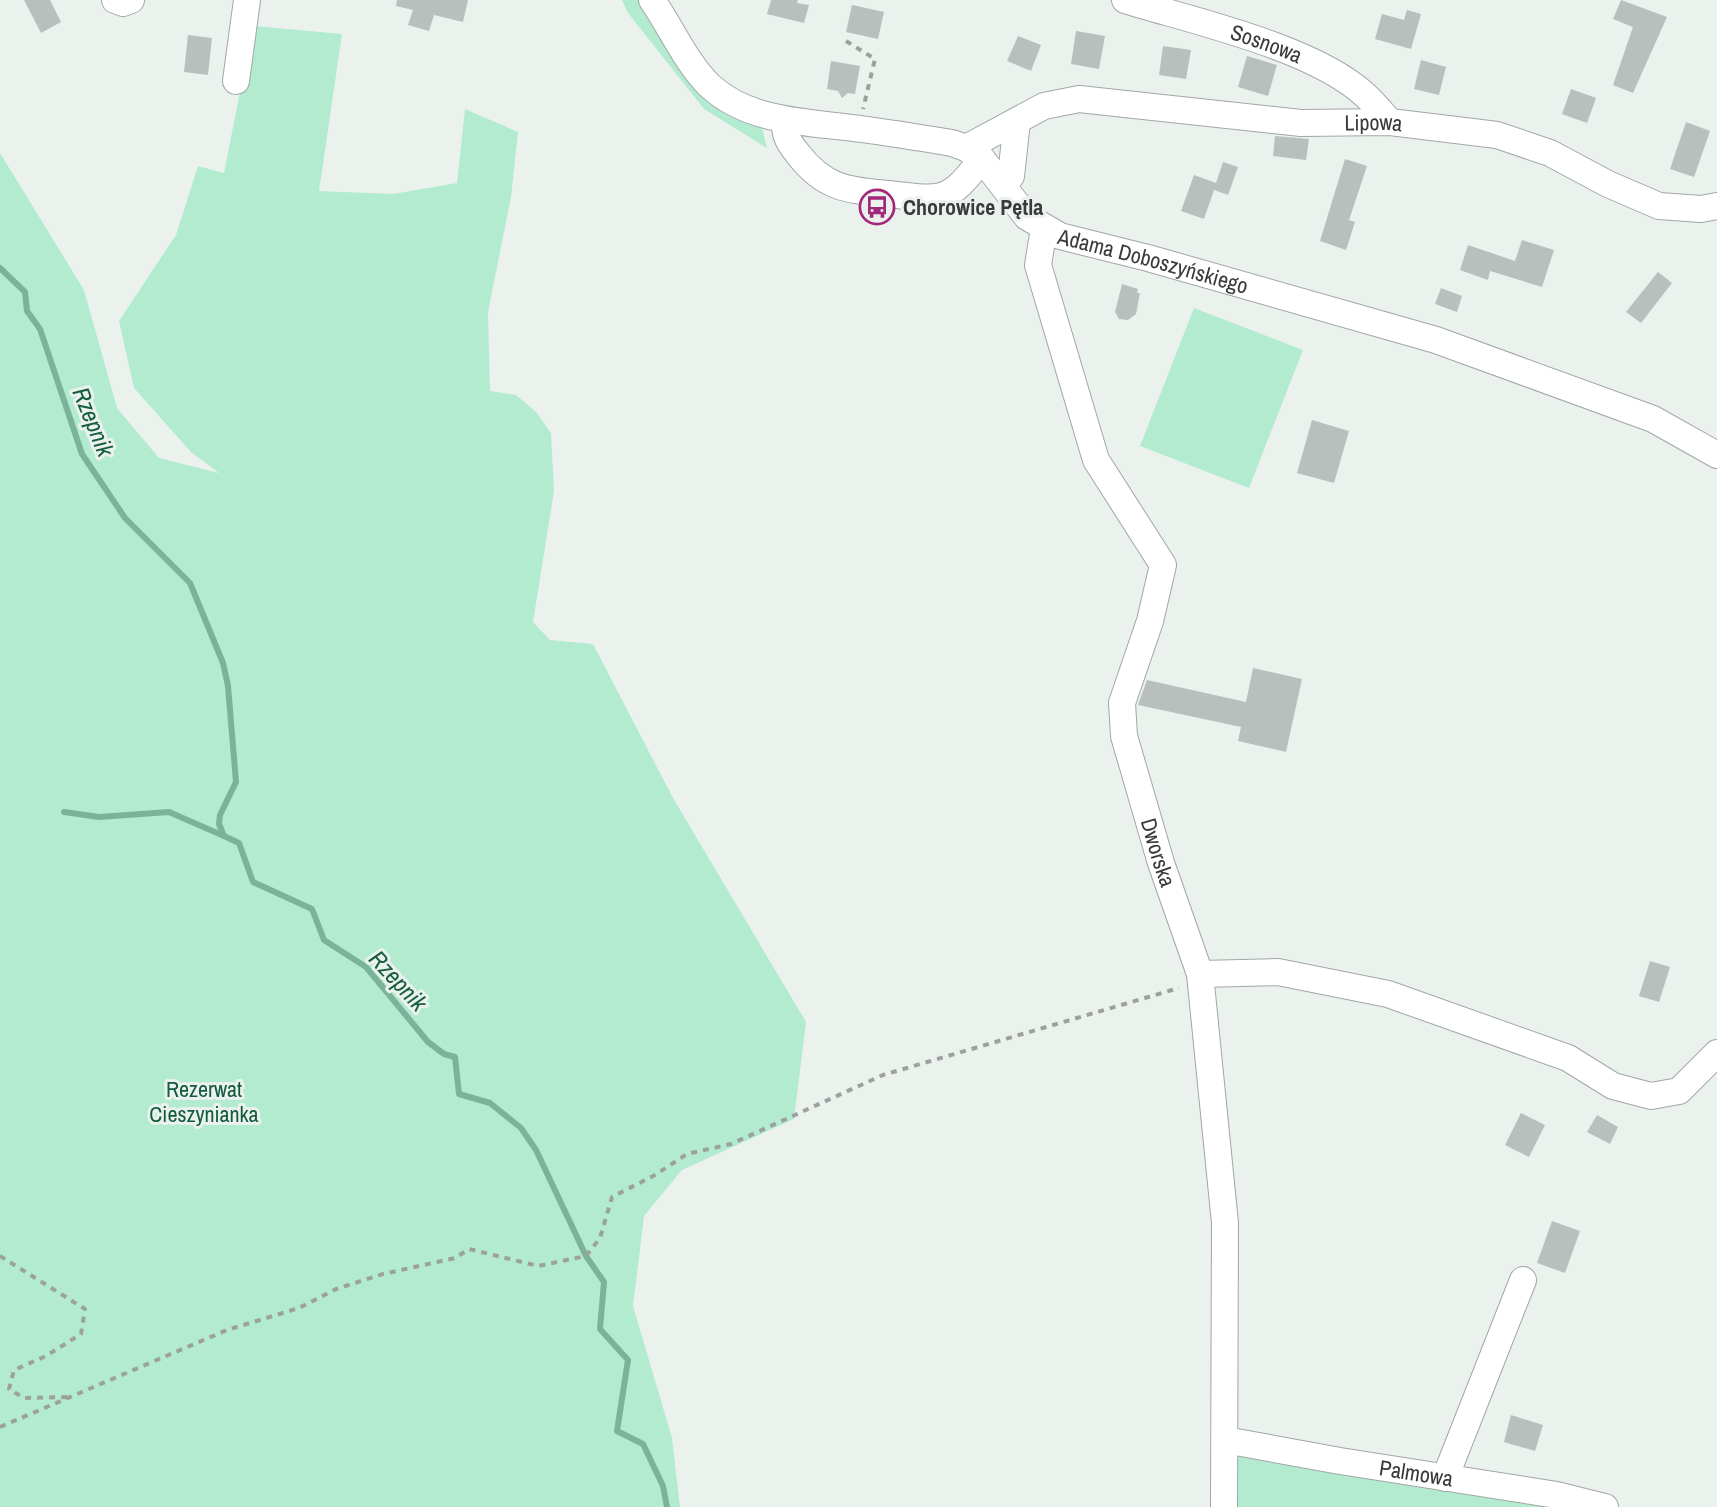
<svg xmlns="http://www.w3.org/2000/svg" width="1717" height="1507" font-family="'Archivo Narrow',sans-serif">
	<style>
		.green { fill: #b2ebd0 }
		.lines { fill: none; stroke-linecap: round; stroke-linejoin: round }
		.stream { stroke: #7ab399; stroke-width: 6 }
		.building { fill: #b9bfbc }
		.minor-casing { stroke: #a1a7a4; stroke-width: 28 }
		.path { stroke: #9ca19e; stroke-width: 4; stroke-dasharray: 6 6; stroke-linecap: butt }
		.minor { stroke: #fff; stroke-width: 26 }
		.labels { text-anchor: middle; stroke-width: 6; stroke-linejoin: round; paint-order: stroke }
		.street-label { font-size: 22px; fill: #383b3a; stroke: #ebf2ee }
		.poi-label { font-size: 22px; font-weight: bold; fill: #383b3a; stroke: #ebf2ee; text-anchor: start }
		.park-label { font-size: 22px; fill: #125a40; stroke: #ebf2ee }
		.water-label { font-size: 24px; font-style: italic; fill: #175d43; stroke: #ebf2ee }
	</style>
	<rect width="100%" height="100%" fill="#ebf2ee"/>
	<g class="green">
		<polygon points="622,0 642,0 761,124 767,148 704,109 628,13"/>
		<polygon points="253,26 342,34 319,191 393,194 457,183 465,109 518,132 511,197 488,312 490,391 516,395 536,412 551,433 554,491 533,622 550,640 593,644 673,798 806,1022 794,1119 682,1170 644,1216 633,1306 672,1438 680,1507 0,1507 0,153 84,290 117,408 159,458 219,473 191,452 134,388 119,321 176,235 198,166 224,173"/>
		<polygon points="1194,308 1303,350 1249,488 1140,446"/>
		<polygon points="1232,1454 1567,1507 1228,1507"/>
	</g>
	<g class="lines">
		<g class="stream">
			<polyline points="0,268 25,292 27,311 40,329 82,454 125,518 190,583 223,663 228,686 236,782 220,815 219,824 224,836 239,843 253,882 312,909 324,940 366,967 428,1042 444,1054 455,1057 459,1094 490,1103 521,1128 536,1150 586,1256 604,1282 600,1329 628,1360 617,1431 643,1444 663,1486 667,1507"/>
			<polyline points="64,812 99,817 169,812 224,836"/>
		</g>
	</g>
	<g class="building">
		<polygon points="24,0 50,0 61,22 41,33"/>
		<polygon points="397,0 468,0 463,22 434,15 429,31 408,25 413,10 396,6"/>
		<polygon points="771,0 798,0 797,3 809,5 804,23 767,14"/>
		<polygon points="1621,0 1667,17 1633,93 1613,85 1633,27 1613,19"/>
		<polygon points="852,5 884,12 878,39 846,32"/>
		<polygon points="1407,10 1421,14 1411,49 1375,39 1382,14 1404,20"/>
		<polygon points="1076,31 1105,36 1099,69 1071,64"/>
		<polygon points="188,35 212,38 208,75 184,72"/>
		<polygon points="1018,36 1041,45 1031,71 1007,61"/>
		<polygon points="1163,46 1191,50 1186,79 1159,75"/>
		<polygon points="1247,56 1277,65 1268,96 1238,87"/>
		<polygon points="1421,60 1446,67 1439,95 1414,89"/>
		<polygon points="831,61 860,66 855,94 848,93 842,98 838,91 827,89"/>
		<polygon points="1571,89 1596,98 1587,123 1562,114"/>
		<polygon points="1686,122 1710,131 1694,177 1670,169"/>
		<polygon points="1275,136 1309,139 1306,160 1273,156"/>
		<polygon points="1345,159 1367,166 1349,220 1355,222 1346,250 1320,241"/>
		<polygon points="1223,162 1238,167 1228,195 1214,190 1204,219 1181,211 1194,175 1216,183"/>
		<polygon points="1522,240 1554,250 1542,287 1490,271 1488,280 1460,270 1468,245 1515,261"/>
		<polygon points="1658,272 1672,283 1641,323 1626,312"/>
		<polygon points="1122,284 1138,289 1137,293 1140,293 1136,314 1128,320 1119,319 1115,312"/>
		<polygon points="1441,288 1462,296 1457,312 1435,304"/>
		<polygon points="1312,420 1349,431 1334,483 1297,473"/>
		<polygon points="1253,668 1302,679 1286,752 1238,741 1241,727 1138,705 1147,680 1246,702"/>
		<polygon points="1650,961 1670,967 1659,1002 1639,996"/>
		<polygon points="1521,1113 1545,1125 1529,1157 1505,1145"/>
		<polygon points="1597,1115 1618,1127 1610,1144 1587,1132"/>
		<polygon points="1552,1221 1580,1231 1565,1273 1537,1263"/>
		<polygon points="1511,1415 1543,1425 1535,1451 1504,1442"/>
	</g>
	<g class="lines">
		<g class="minor-casing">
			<g id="minor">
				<polyline points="115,0 123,3 131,0"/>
				<path id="s1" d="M652 0C671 27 686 63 710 86 750 123 811 122 861 129 891 133 922 138 952 143L966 148 982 159 1027 217 1060 236 1148 258 1436 340 1653 419 1717 455"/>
				<path id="s2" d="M1125 0C1193 21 1313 47 1365 95 1374 103 1382 113 1390 122"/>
				<polyline points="236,81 247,0"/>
				<path d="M785 121C784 135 789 143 798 154 827 192 853 190 897 195 911 196 927 200 941 196 958 192 971 172 982 159"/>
				<path id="s3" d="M966 148 1044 106 1079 99 1301 123 1390 122 1497 135 1550 153 1608 184 1659 206 1701 209 1717 206"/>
				<polyline points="1002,183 1011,176 1017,121"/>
				<path id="s4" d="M1044 228 1038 265 1096 460 1163 565 1150 621 1122 703 1124 736 1161 863 1200 974 1225 1223 1224 1507"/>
				<polyline points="1200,974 1278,972 1388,994 1568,1058 1613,1086 1651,1096 1679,1091 1717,1053"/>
				<path id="s5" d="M1225 1440 1340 1461 1557 1495 1605 1507"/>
				<polyline points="1445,1478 1523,1280"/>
			</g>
		</g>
		<g class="path">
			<polyline points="846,41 875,59 863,109"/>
			<polyline points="0,1256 85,1309 81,1334 46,1356 14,1370 9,1389 24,1398 69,1397"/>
			<polyline points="0,1427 227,1330 299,1308 336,1289 383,1274 455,1258 469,1249 538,1266 586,1256 600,1238 612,1197 655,1175 687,1154 731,1144 883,1075 1179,988"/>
		</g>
		<use href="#minor" class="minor"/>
	</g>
	<defs>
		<g id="bus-ring" transform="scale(1.8)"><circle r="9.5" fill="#ebf2ee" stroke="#a3277b" stroke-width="1.5"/><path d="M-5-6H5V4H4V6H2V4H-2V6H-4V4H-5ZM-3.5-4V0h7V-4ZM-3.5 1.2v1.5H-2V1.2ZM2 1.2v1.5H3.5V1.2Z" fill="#a3277b"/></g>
	</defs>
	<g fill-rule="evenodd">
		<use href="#bus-ring" x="877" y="207"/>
	</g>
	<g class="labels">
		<g class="street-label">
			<text dy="8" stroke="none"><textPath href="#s2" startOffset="148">Sosnowa</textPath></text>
			<text dy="8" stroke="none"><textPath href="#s3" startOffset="420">Lipowa</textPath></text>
			<text dy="8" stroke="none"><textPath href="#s1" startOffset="598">Adama Doboszyńskiego</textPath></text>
			<text dy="8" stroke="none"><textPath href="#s4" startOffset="664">Dworska</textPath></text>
			<text dy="8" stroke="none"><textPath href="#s5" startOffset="194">Palmowa</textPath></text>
		</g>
		<g class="poi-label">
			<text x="903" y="215">Chorowice Pętla</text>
		</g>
		<g class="park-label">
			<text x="204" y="1097">Rezerwat<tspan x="204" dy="25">Cieszynianka</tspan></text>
		</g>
		<g class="water-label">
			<text transform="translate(93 422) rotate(68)" y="8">Rzepnik</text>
			<text transform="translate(398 981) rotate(47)" y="8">Rzepnik</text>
		</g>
	</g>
</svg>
